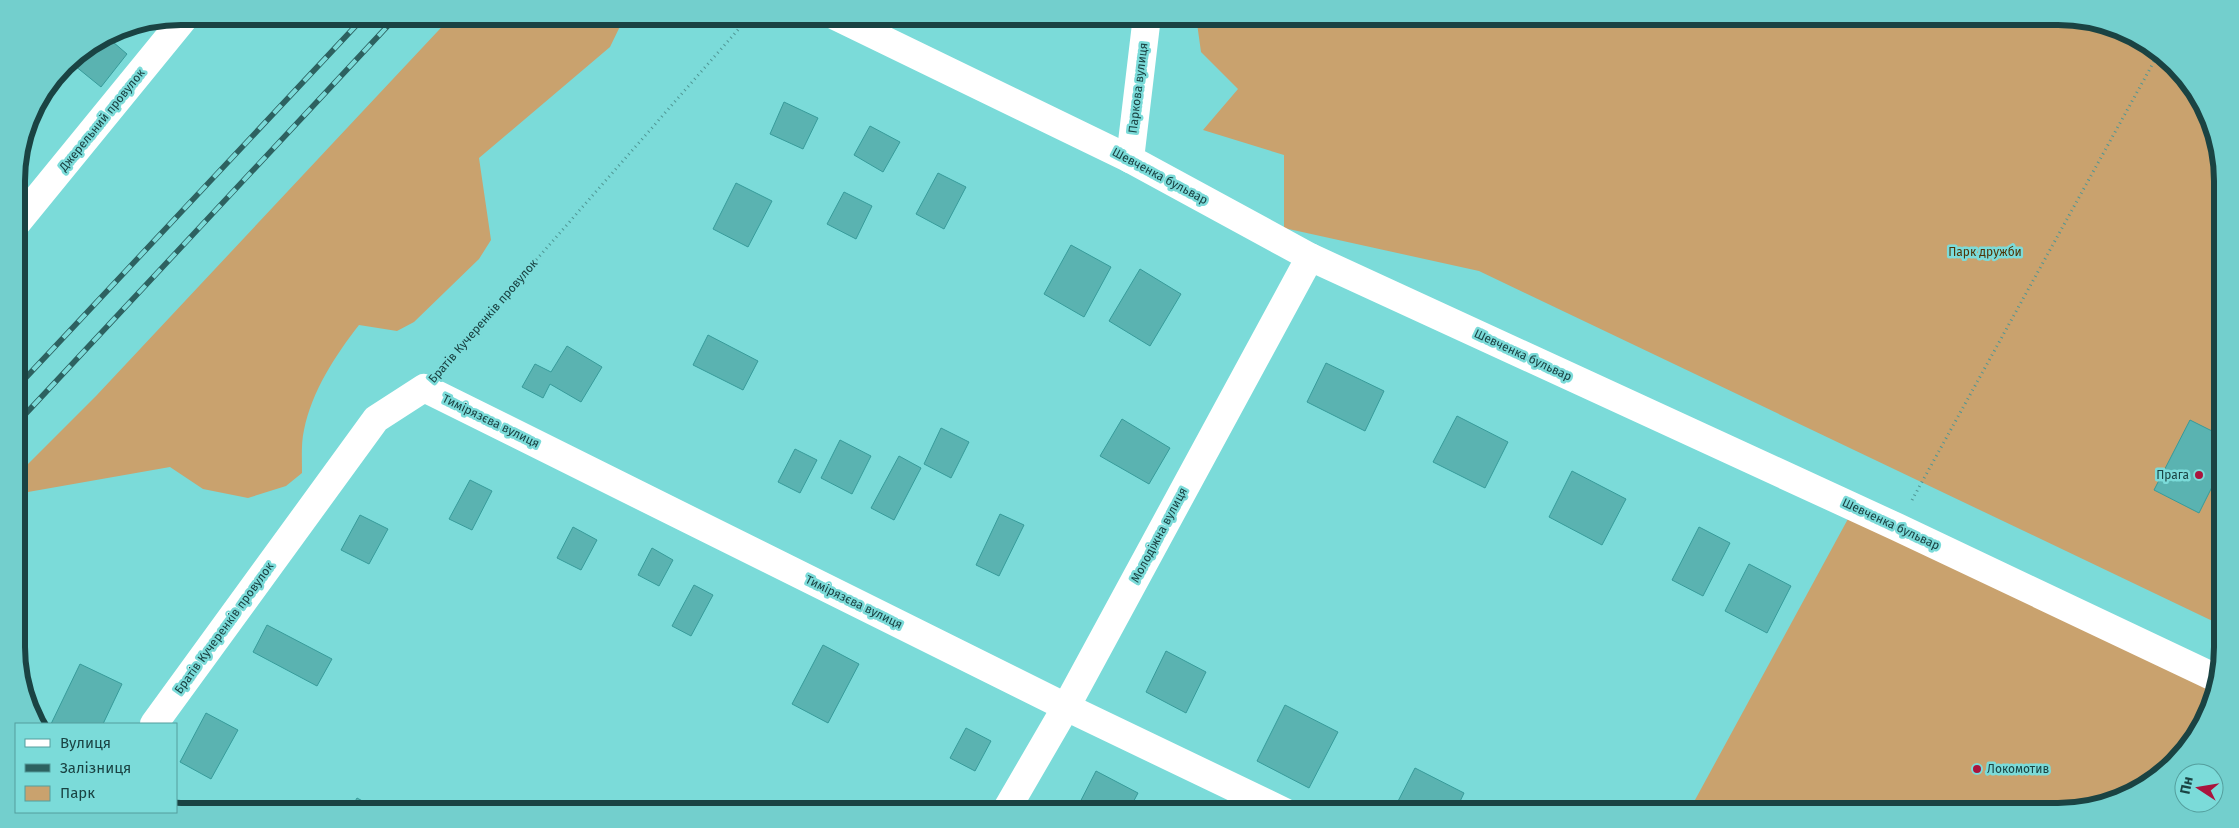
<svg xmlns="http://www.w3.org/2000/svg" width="2239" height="828" font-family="'Fira Sans',sans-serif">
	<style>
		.green { fill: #c9a26e }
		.building { fill: #5ab3b1; stroke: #379b9a }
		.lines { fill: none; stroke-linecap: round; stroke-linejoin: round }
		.path { stroke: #4f9694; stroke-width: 3; stroke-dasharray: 1 4; stroke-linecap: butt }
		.street { stroke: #fff; stroke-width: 28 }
		.rail-casing { stroke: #2d6160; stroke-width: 5.5 }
		.rail { stroke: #7bdbd9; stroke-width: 4; stroke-dasharray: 11; stroke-linecap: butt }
		.poi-dot { fill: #aa143d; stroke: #7bdbd9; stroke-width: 2 }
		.labels { text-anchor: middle; stroke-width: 5; stroke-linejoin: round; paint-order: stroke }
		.street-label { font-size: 12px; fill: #1a4343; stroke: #7bdbd9 }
		.park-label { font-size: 12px; fill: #503407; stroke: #7bdbd9 }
		.poi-label { font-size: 12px; fill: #1a4343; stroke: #7bdbd9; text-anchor: end }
		.rim { fill: none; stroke: #1a4343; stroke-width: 6 }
	</style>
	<rect width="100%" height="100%" fill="#7bdbd9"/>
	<g class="green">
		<path d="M452 16H625L610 47 479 158 491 240 479 259 414 322 397 331 359 325C335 356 312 391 304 430 301 443 302 459 302 473L286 486 248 498 203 489 170 467 28 492 18 482V474L96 396Z"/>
		<polygon points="1196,16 2058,16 2111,25 2182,72 2210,117 2221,159 2223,626 1479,271 1284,228 1284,155 1203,130 1238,89 1201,52"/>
		<path d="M1855 506 2218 679C2209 730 2170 780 2121 799 2105 806 2086 808 2069 811H1689Z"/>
	</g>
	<g class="building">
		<polygon points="106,36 127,54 101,87 69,61"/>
		<polygon points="784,102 818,118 803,149 770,134"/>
		<polygon points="870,126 900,142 883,172 854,155"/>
		<polygon points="938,173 966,187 944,229 916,214"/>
		<polygon points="736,183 772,201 748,247 713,229"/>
		<polygon points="844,192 872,206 856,239 827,224"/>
		<polygon points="1071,245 1111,267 1084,317 1044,294"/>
		<polygon points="1140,269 1181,294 1150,346 1109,321"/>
		<polygon points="708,335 758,361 743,390 693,365"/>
		<polygon points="567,346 602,367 581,402 550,384 543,398 522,387 535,364 551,372"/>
		<polygon points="1326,363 1384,391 1365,431 1307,402"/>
		<polygon points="1457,416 1508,442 1485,488 1433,462"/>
		<polygon points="1122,419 1170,448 1149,484 1100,456"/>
		<polygon points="2190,420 2222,436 2222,467 2199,513 2154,490"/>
		<polygon points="941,428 969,442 951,478 924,464"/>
		<polygon points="840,440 871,456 852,494 821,478"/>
		<polygon points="795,449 817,460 800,493 778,482"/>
		<polygon points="899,456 921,468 894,520 871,508"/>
		<polygon points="1572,471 1626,499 1602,545 1549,517"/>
		<polygon points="470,480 492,491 472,530 449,519"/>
		<polygon points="1000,514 1024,525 999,576 976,565"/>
		<polygon points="360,515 388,529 369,564 341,550"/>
		<polygon points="573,527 597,540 581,570 557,558"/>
		<polygon points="1699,527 1730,543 1703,596 1672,580"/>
		<polygon points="652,548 673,560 659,586 638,575"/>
		<polygon points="1749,564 1791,586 1767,633 1725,611"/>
		<polygon points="694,585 713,595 691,636 672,626"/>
		<polygon points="267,625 332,659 317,686 253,652"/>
		<polygon points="823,645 859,664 828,723 792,704"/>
		<polygon points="1166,651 1206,672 1186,713 1146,692"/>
		<polygon points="80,664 122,684 103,724 51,724"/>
		<polygon points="1285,705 1338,732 1309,788 1257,761"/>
		<polygon points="206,713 238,730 211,779 180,762"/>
		<polygon points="966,728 991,741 975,771 950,758"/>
		<polygon points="1415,768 1464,793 1455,812 1399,812 1394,809"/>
		<polygon points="1096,771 1138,793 1128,812 1075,812"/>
		<polygon points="357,798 381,811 380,812 349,812"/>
	</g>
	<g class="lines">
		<g class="path">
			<polyline points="444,365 750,16"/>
			<polyline points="1912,500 2157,56"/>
		</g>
		<g class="street">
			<polyline points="835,16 1130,159 1310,257 1897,527 2218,679"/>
			<polyline points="1130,159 1147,16"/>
			<polyline points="17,223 186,16"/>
			<polyline points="154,724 376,419 424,388 1066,707 1285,812"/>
			<polyline points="1005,812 1066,707 1310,257"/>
		</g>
		<g class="rail-casing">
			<g id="rail">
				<polyline points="18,386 365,16"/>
				<polyline points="18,422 397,16"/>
			</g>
		</g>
		<use href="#rail" class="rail"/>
	</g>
	<g class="poi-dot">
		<circle cx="2199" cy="475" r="5"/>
		<circle cx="1977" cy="769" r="5"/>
	</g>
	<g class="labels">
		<g class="street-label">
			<text transform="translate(1138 88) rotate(-83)" y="4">Паркова вулиця</text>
			<text transform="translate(102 120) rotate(-51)" y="4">Джерельний провулок</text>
			<text transform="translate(1160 176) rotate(28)" y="4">Шевченка бульвар</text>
			<text transform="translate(483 321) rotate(-49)" y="4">Братів Кучеренків провулок</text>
			<text transform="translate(1523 355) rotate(25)" y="4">Шевченка бульвар</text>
			<text transform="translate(491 421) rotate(26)" y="4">Тимірязєва вулиця</text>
			<text transform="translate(1891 524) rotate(25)" y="4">Шевченка бульвар</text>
			<text transform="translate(1159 535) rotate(-62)" y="4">Молодіжна вулиця</text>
			<text transform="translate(854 602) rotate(26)" y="4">Тимірязєва вулиця</text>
			<text transform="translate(224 628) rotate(-54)" y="4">Братів Кучеренків провулок</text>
		</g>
		<g class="park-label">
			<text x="1985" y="256">Парк дружби</text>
		</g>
		<g class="poi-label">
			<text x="2189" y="479">Прага</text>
			<text x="1987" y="773" text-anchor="start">Локомотив</text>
		</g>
	</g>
	<path d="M0 0H2239V828H0ZM181 25H2058A156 156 0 0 1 2214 181V647A156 156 0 0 1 2058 803H181A156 156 0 0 1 25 647V181A156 156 0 0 1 181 25Z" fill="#73cfcd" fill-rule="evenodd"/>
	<path class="rim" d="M181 25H2058A156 156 0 0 1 2214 181V647A156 156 0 0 1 2058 803H181A156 156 0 0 1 25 647V181A156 156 0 0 1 181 25Z"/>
	<rect x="15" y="723" width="162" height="90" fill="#7bdbd9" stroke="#549e9d"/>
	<rect x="25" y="739" width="25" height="8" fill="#ffffff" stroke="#549e9d"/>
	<text x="60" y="748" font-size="15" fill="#1a4343">Вулиця</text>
	<rect x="25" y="764" width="25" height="8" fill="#2d6160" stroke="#549e9d"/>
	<text x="60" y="773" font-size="15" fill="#1a4343">Залізниця</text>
	<rect x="25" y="786" width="25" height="15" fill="#c9a26e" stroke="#549e9d"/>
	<text x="60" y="798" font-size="15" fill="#1a4343">Парк</text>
	<g transform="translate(2199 788) rotate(282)"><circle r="24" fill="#7bdbd9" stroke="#549e9d"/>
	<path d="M0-4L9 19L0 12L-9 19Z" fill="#aa143d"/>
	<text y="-8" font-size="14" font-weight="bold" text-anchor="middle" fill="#1a4343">Пн</text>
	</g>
</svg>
